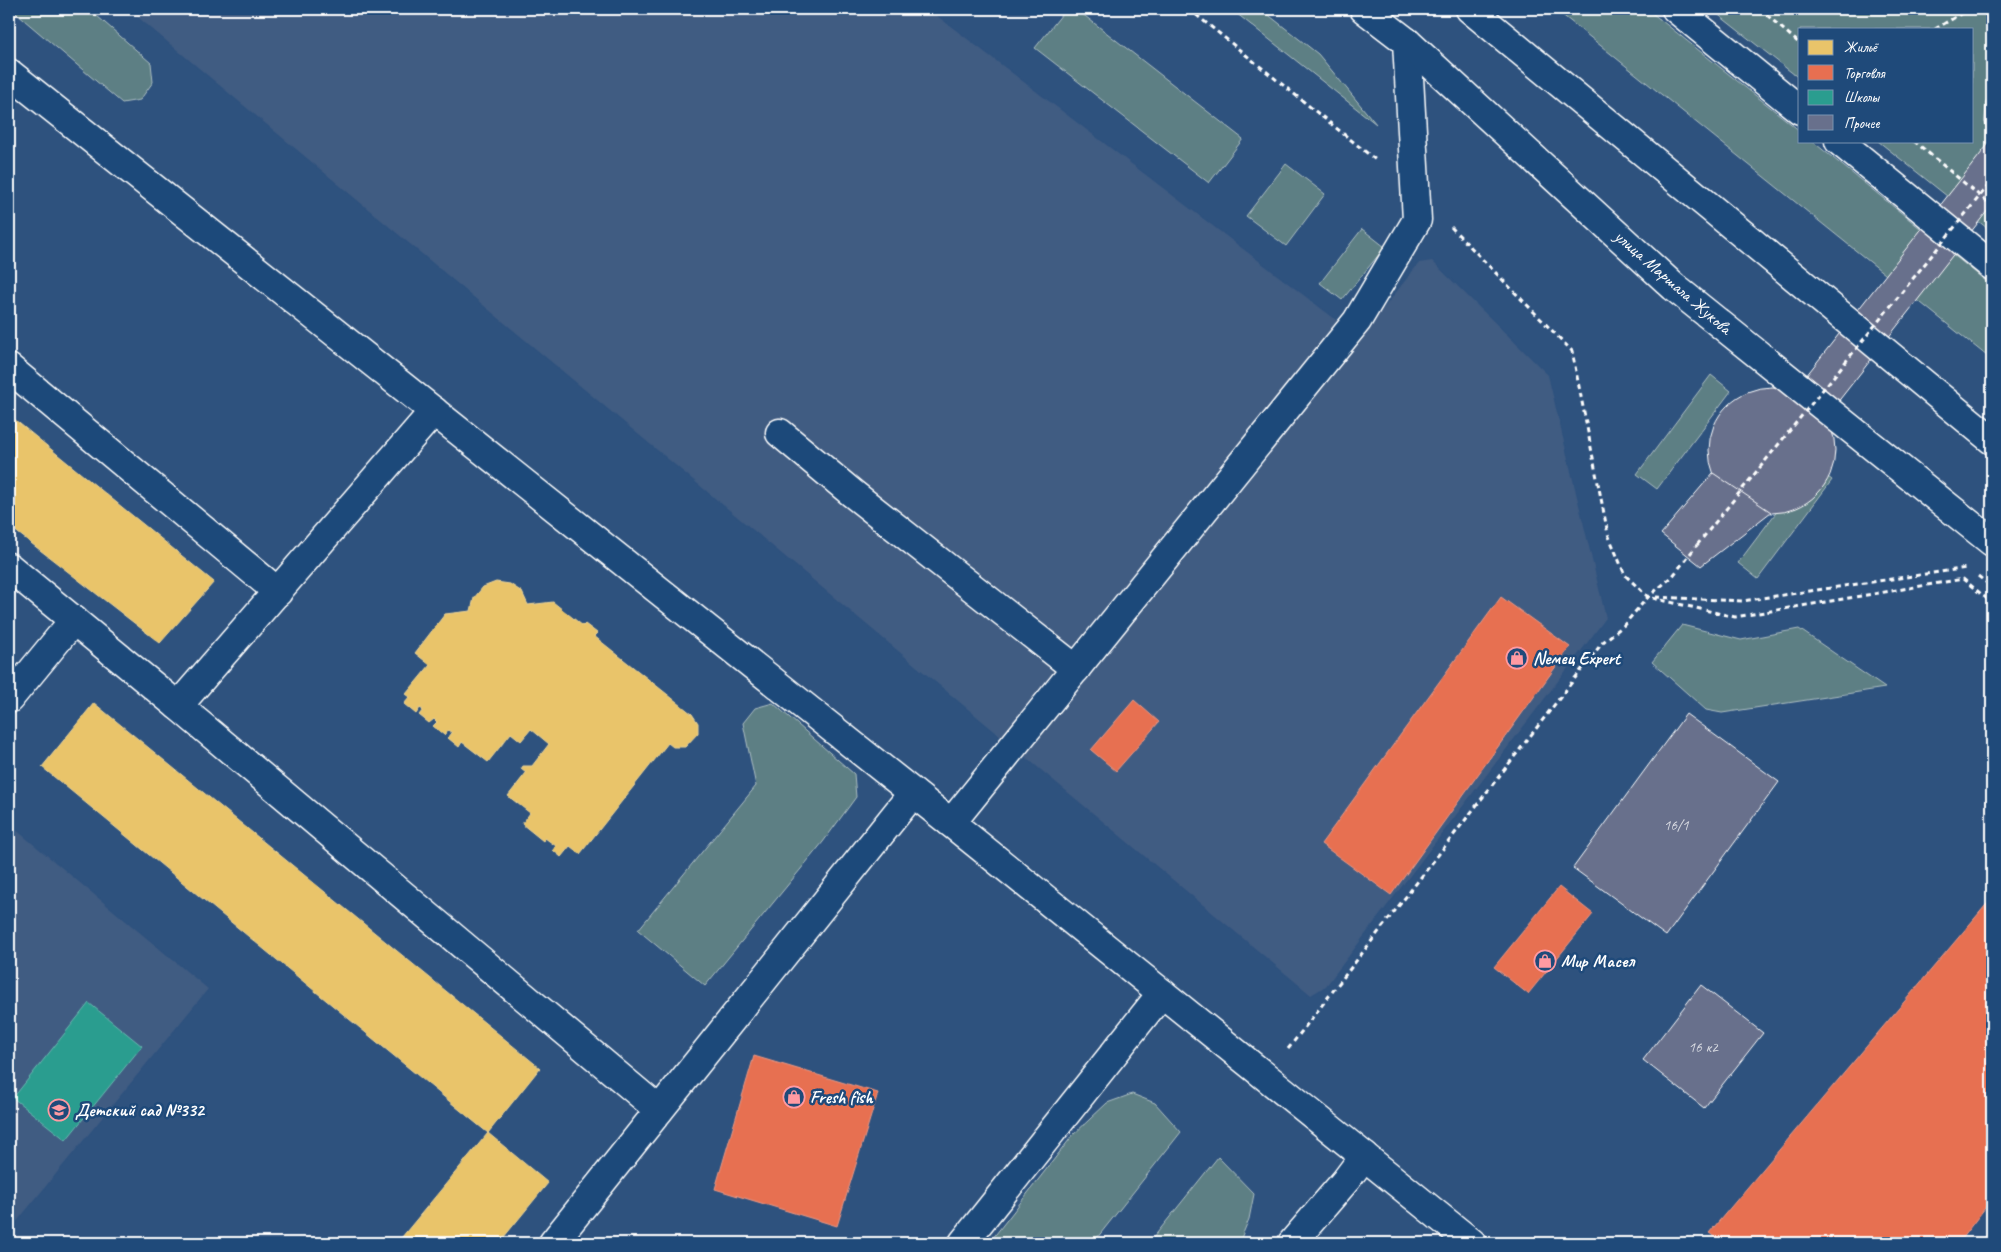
<svg xmlns="http://www.w3.org/2000/svg" width="2001" height="1252" font-family="Caveat,sans-serif">
	<style>
		.built { fill: #3f5b82 }
		.green { fill: #5d7f84; stroke: #aebfc2 }
		.homes { fill: #e9c46a; stroke: #f0d697 }
		.shops { fill: #e76f51; stroke: #ee9a85 }
		.schools { fill: #2a9d8f; stroke: #6abab1 }
		.building { fill: #68708c; stroke: #fff }
		.lines { fill: none; stroke-linecap: round; stroke-linejoin: round }
		.minor-casing { stroke: #fff; stroke-width: 31 }
		.major-casing { stroke: #fff; stroke-width: 31 }
		.path { stroke: #fff; stroke-width: 3; stroke-dasharray: 5 4; stroke-linecap: butt }
		.minor { stroke: #1f4a7a; stroke-width: 28 }
		.major { stroke: #1f4a7a; stroke-width: 28 }
		.path-bridge { stroke: #fff; stroke-width: 3; stroke-dasharray: 5 4; stroke-linecap: butt }
		.labels { text-anchor: middle; stroke-width: 5; stroke-linejoin: round; paint-order: stroke }
		.number-label { font-size: 15px; fill: #d9dbe2 }
		.street-label { font-size: 18px; fill: #fff; stroke: #1f4a7a }
		.poi-label { font-size: 18px; font-weight: bold; fill: #fff; stroke: #1f4a7a; text-anchor: start }
	</style>
	<rect width="100%" height="100%" fill="#2e527e"/>
	<filter id="ink" filterUnits="userSpaceOnUse"><feTurbulence type="fractalNoise" baseFrequency=".02" numOctaves="2"/><feDisplacementMap in="SourceGraphic" scale="10" xChannelSelector="R" yChannelSelector="G"/><feConvolveMatrix kernelMatrix="1 2 1 2 8 2 1 2 1" color-interpolation-filters="sRGB"/></filter>
	<g filter="url(#ink)">
		<g class="built">
			<polygon points="128,9 928,9 1360,338 1419,263 1432,261 1548,375 1606,618 1326,986 1311,995"/>
			<polygon points="9,824 208,989 9,1231"/>
		</g>
		<g class="green">
			<polygon points="11,9 89,9 151,63 153,82 140,100 122,103"/>
			<polygon points="1066,9 1076,9 1243,139 1209,183 1035,48"/>
			<polygon points="1231,9 1261,9 1318,54 1376,124"/>
			<polygon points="1555,9 1647,9 1800,131 1800,141 1812,141 1992,286 1992,360"/>
			<polygon points="1711,9 1992,9 1992,232 1878,141 1972,141 1972,29 1800,29 1800,79"/>
			<polygon points="1286,164 1325,194 1286,246 1246,216"/>
			<polygon points="1362,229 1385,247 1342,300 1320,283"/>
			<polygon points="1711,375 1731,391 1657,489 1637,474"/>
			<polygon points="1812,465 1832,480 1758,579 1738,563"/>
			<polygon points="1682,625 1741,640 1799,629 1885,688 1722,713 1706,710 1652,662"/>
			<polygon points="773,703 854,774 856,797 823,842 705,986 638,930 756,786 743,723 755,708"/>
			<polygon points="1132,1094 1155,1103 1181,1132 1093,1243 989,1243 1073,1135 1107,1103"/>
			<polygon points="1218,1157 1254,1194 1249,1219 1239,1243 1149,1243"/>
		</g>
		<g class="homes">
			<polygon points="9,415 214,582 160,643 9,526"/>
			<polygon points="496,582 510,584 522,592 528,605 553,602 583,626 585,624 597,633 594,636 692,714 698,723 698,733 685,747 673,747 668,743 580,854 570,846 561,857 553,850 556,846 545,838 543,841 522,824 530,813 508,796 526,773 521,769 523,766 532,766 549,744 531,729 521,741 511,733 488,762 462,742 459,747 448,738 452,733 448,730 444,735 433,726 437,722 434,719 429,723 419,715 423,710 420,708 416,714 404,704 410,697 406,694 430,665 415,653 445,614 471,611 474,598 483,587"/>
			<polygon points="94,703 540,1068 488,1133 42,767"/>
			<polygon points="488,1133 548,1183 499,1243 397,1243"/>
		</g>
		<g class="shops">
			<polygon points="1501,597 1570,647 1391,895 1321,844"/>
			<polygon points="1134,700 1159,722 1116,771 1091,750"/>
			<polygon points="1559,887 1593,914 1528,994 1494,967"/>
			<polygon points="1991,899 1992,1199 1958,1243 1724,1243 1709,1233"/>
			<polygon points="754,1056 878,1093 837,1226 715,1189"/>
		</g>
		<polygon class="schools" points="89,1003 142,1046 66,1140 13,1098"/>
		<g class="building">
			<polygon points="1992,88 1992,145 1985,122 1986,102"/>
			<polygon points="1990,142 1992,144 1992,205 1826,417 1795,390"/>
			<circle cx="1772" cy="450" r="63"/>
			<polygon points="1713,473 1771,512 1701,566 1661,534"/>
			<polygon points="1686,714 1779,782 1666,936 1573,868"/>
			<polygon points="1701,985 1763,1033 1704,1108 1643,1060"/>
		</g>
		<g class="lines">
			<g class="minor-casing">
				<g id="minor">
					<polyline points="1676,9 1800,110"/>
					<polyline points="9,73 951,823 1472,1243"/>
					<polyline points="1839,141 1992,266"/>
					<polyline points="9,368 278,592"/>
					<polyline points="434,411 178,706 659,1110"/>
					<polyline points="780,433 852,493 1076,669"/>
					<polyline points="9,567 178,706"/>
					<polyline points="9,699 74,620"/>
					<polyline points="951,823 1357,321 1417,220 1407,42"/>
					<polyline points="553,1243 913,793"/>
					<polyline points="963,1243 1162,993"/>
					<polyline points="1292,1243 1346,1180 1364,1156"/>
				</g>
			</g>
			<g class="major-casing">
				<g id="major">
					<polyline points="1364,9 1407,42 1674,287 1992,542"/>
					<polyline points="1470,9 1992,440"/>
				</g>
			</g>
			<g class="path">
				<polyline points="1189,9 1377,161"/>
				<polyline points="1760,9 1800,44"/>
				<polyline points="1935,29 1969,9"/>
				<polyline points="1914,141 1992,206"/>
				<polyline points="1451,227 1572,351 1608,534 1625,575 1648,597 1735,617 1963,579 1992,603"/>
				<polyline points="1978,576 1992,587"/>
				<polyline points="1656,597 1742,601 1967,568"/>
				<polyline points="1288,1049 1603,642 1623,626 1648,597 1672,577 1697,545"/>
			</g>
			<use href="#minor" class="minor"/>
			<use href="#major" class="major"/>
			<polyline class="path-bridge" points="1697,545 1992,181"/>
		</g>
	</g>
	<defs>
		<g id="shop-ring" transform="scale(1.125)"><circle r="9.5" fill="#1f4a7a" stroke="#ff9aa2" stroke-width="1.5"/><path d="M-5-2.5h2.3a2.7 3.5 0 0 1 5.4 0H5L5.5 6h-11ZM-1.5-2.5h3a1.5 2.3 0 0 0-3 0Z" fill="#ff9aa2"/></g>
		<g id="school-ring" transform="scale(1.125)"><circle r="9.5" fill="#1f4a7a" stroke="#ff9aa2" stroke-width="1.5"/><path d="M0-5L7-2L0 1L-7-2ZM-4 1L0 2.5L4 1V4Q0 6-4 4Z" fill="#ff9aa2"/></g>
	</defs>
	<g fill-rule="evenodd">
		<use href="#shop-ring" x="1517" y="658"/>
		<use href="#shop-ring" x="1545" y="961"/>
		<use href="#shop-ring" x="794" y="1097"/>
		<use href="#school-ring" x="59" y="1110"/>
	</g>
	<g class="labels">
		<g class="number-label">
			<text x="1676" y="830">16/1</text>
			<text x="1703" y="1052">16 к2</text>
		</g>
		<g class="street-label">
			<text transform="translate(1673 282) rotate(41)" y="6">улица Маршала Жукова</text>
		</g>
		<g class="poi-label">
			<text x="1533" y="664">Nемец Expert</text>
			<text x="1561" y="967">Мир Масел</text>
			<text x="810" y="1103">Fresh fish</text>
			<text x="75" y="1116">Детский сад №332</text>
		</g>
	</g>
	<rect width="2001" height="1252" fill="none" stroke="#1f4a7a" stroke-width="30"/>
	<rect x="15" y="15" width="1971" height="1222" fill="none" stroke="#fff" stroke-width="2" filter="url(#ink)"/>
	<rect x="1798" y="28" width="175" height="115" fill="#1f4a7a" stroke="#7992af"/>
	<rect x="1808" y="40" width="25" height="15" fill="#e9c46a" stroke="#7992af"/>
	<text x="1844" y="52" font-size="15" fill="#ffffff">Жильё</text>
	<rect x="1808" y="65" width="25" height="15" fill="#e76f51" stroke="#7992af"/>
	<text x="1844" y="78" font-size="15" fill="#ffffff">Торговля</text>
	<rect x="1808" y="90" width="25" height="15" fill="#2a9d8f" stroke="#7992af"/>
	<text x="1844" y="102" font-size="15" fill="#ffffff">Школы</text>
	<rect x="1808" y="115" width="25" height="15" fill="#68708c" stroke="#7992af"/>
	<text x="1844" y="128" font-size="15" fill="#ffffff">Прочее</text>
</svg>
